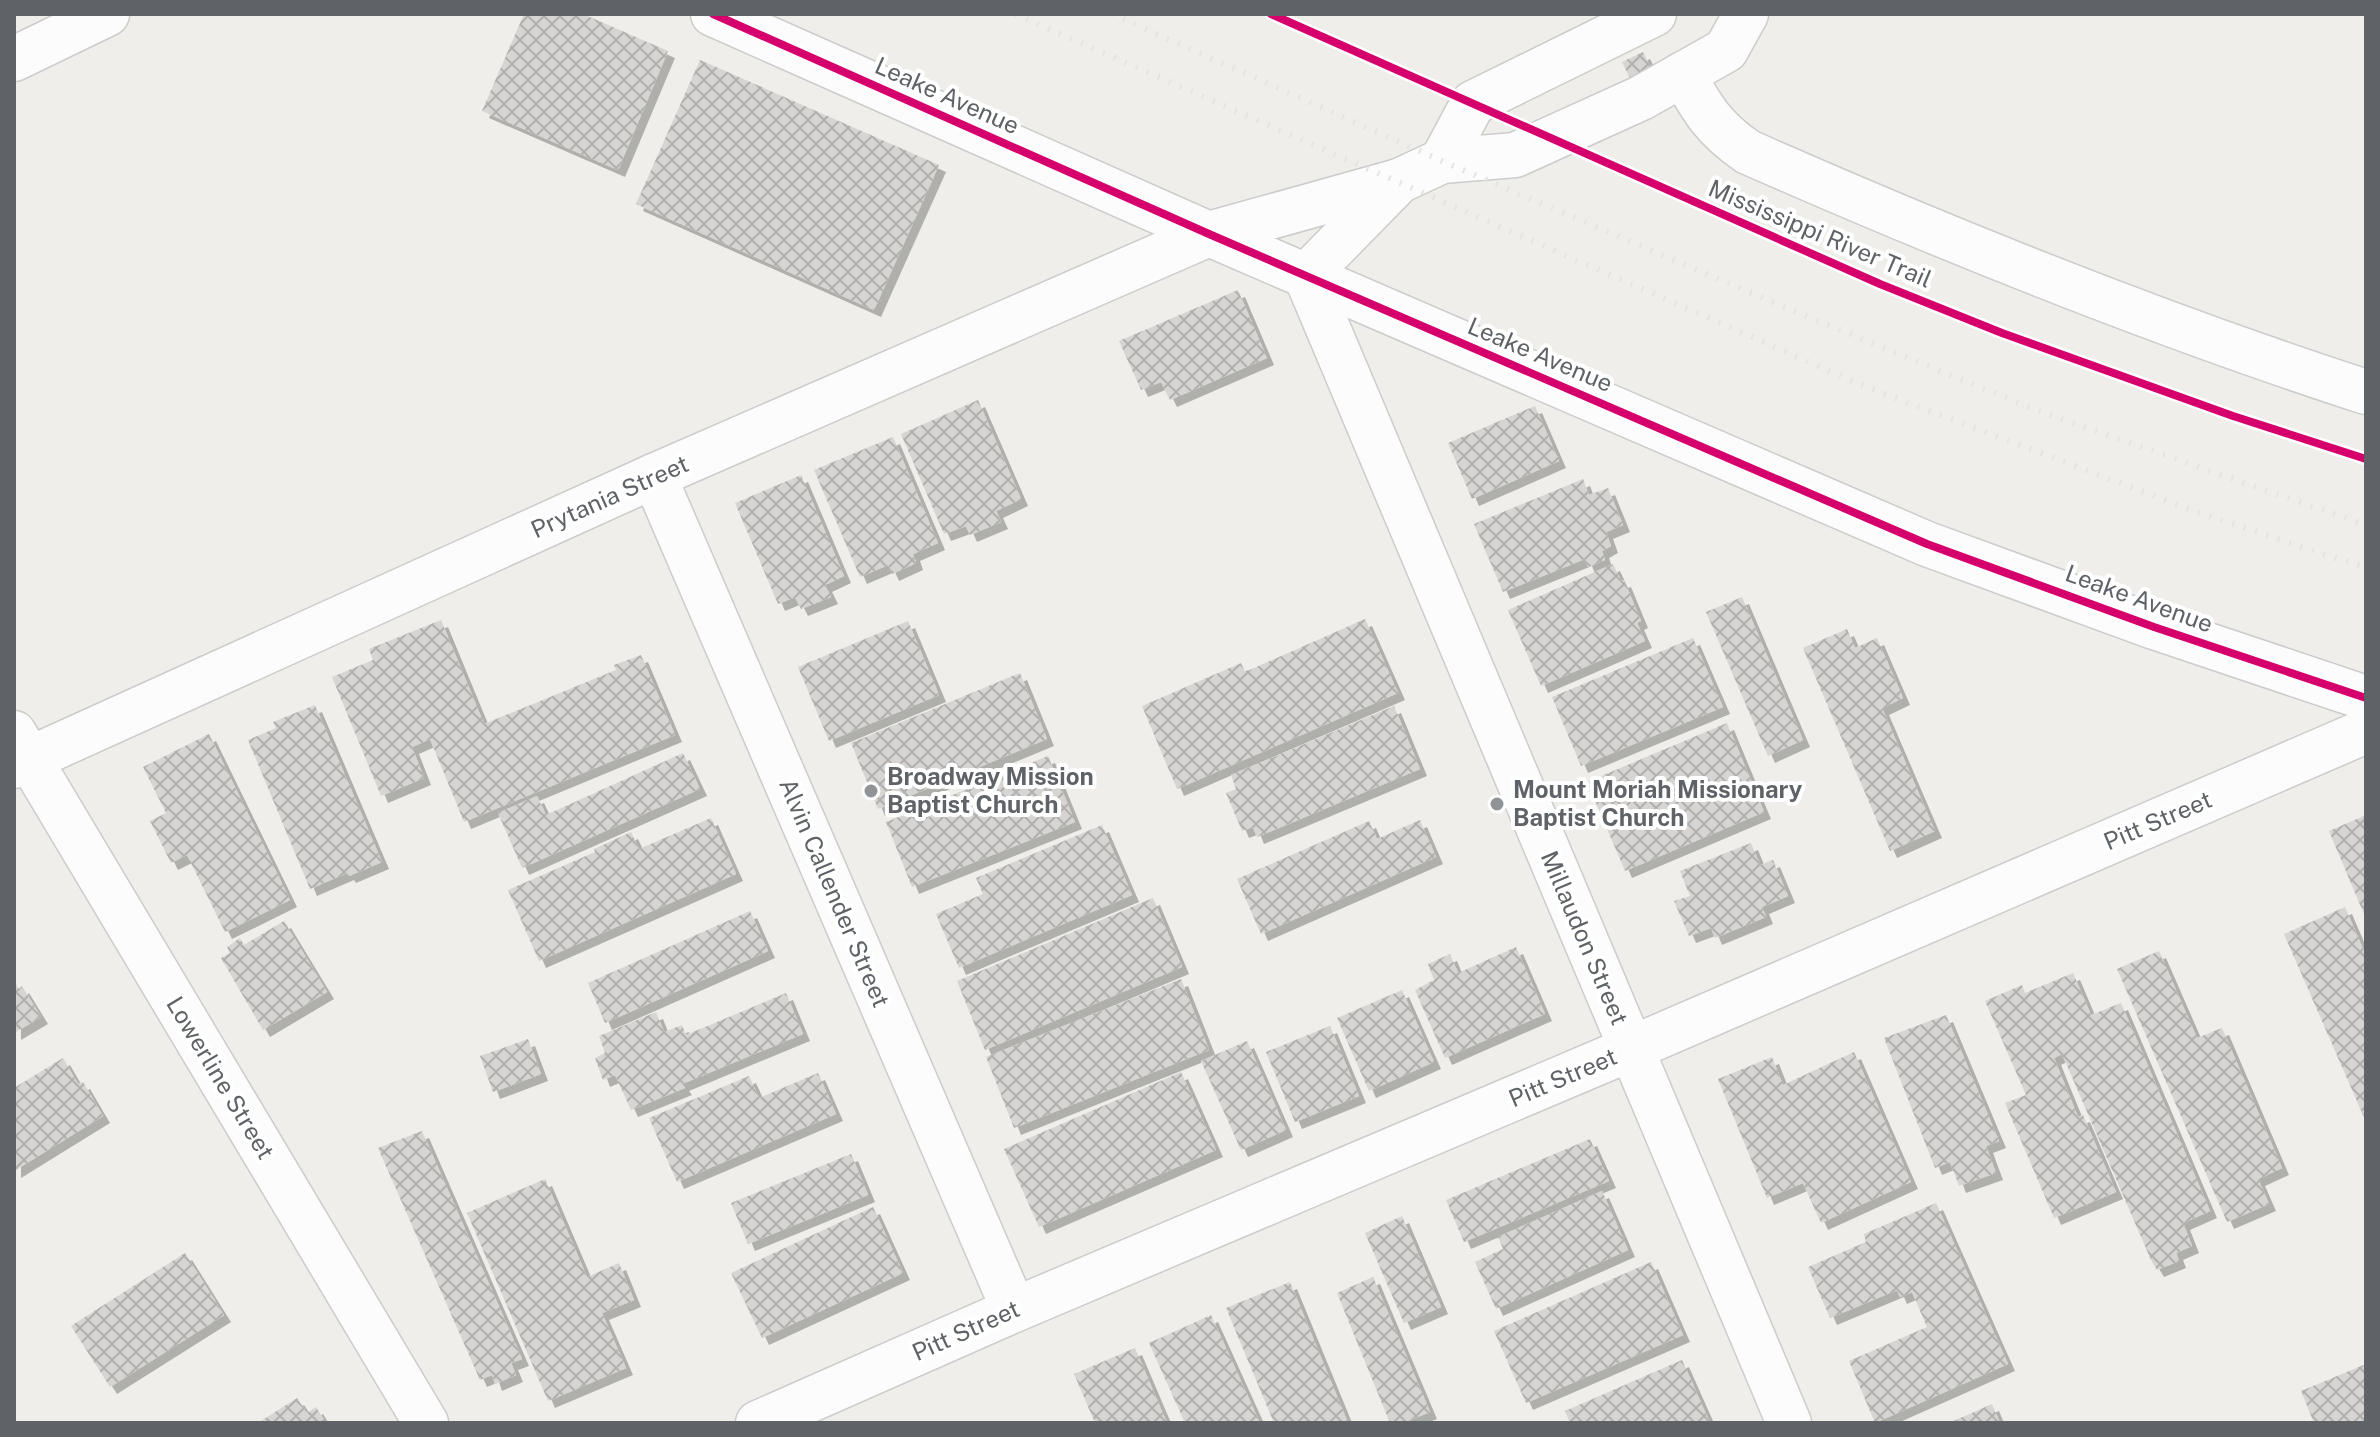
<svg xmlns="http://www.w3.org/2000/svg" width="2380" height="1437" font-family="'Public Sans',sans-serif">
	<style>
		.building { fill: url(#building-cross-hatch); filter: url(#shadow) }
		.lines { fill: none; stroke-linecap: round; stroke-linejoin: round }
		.minor-casing { stroke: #cbcccc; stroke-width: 47 }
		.minor { stroke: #fdfcfc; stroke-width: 44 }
		.rail { stroke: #e4e4e4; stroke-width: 6; stroke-dasharray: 2 10; stroke-linecap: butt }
		.cycleway-casing { stroke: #fff; stroke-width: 13 }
		.cycleway { stroke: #d6006c; stroke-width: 8 }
		.poi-dot { fill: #919496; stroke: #fff; stroke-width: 3 }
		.labels { text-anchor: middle; stroke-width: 8; stroke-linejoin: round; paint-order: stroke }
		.street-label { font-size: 24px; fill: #5f6368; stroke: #fff }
		.poi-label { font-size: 24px; font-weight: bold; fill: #5f6368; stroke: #fff; text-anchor: start }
	</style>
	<defs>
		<pattern id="building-cross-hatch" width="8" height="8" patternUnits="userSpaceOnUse" patternTransform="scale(2)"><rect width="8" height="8" fill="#d6d5d3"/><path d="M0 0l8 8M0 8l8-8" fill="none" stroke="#b1b0af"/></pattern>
		<filter id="shadow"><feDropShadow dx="7" dy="7" stdDeviation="0" flood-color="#0004"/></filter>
	</defs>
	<rect width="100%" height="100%" fill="#efeeea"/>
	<g class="building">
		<polygon points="524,14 583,14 668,51 618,170 482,111"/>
		<polygon points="1643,52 1651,68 1630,78 1622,62"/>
		<polygon points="700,60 939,165 874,310 636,204"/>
		<polygon points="1238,290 1267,358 1170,400 1161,382 1141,390 1119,341"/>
		<polygon points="978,400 1021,499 996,511 1001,522 970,535 966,526 944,534 901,434"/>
		<polygon points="1535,406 1559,461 1472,499 1448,443"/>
		<polygon points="893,437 938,543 913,554 916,563 892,574 888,565 860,577 814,470"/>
		<polygon points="801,475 844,576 825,585 831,597 801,609 795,597 778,604 735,503"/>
		<polygon points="1583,479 1589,495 1608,488 1623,525 1606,532 1611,546 1602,551 1605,560 1588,567 1585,559 1503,592 1474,524"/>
		<polygon points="1613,564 1621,581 1624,580 1641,621 1637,623 1645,641 1541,686 1508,610"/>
		<polygon points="1742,597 1803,740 1768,756 1706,612"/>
		<polygon points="1365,619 1398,693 1177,789 1142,706 1241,663 1245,672"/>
		<polygon points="441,620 484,724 616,670 614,665 641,655 675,735 464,822 430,739 412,747 424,778 381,796 332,677 373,660 369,649"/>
		<polygon points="908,621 939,695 829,741 798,667"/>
		<polygon points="1847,629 1855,648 1877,638 1903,698 1882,708 1935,831 1890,851 1803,648"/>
		<polygon points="1693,638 1723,707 1581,766 1552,697"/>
		<polygon points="1020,673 1047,739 878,809 851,743"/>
		<polygon points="315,705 382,862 349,876 347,873 310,889 248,740 276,728 273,722"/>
		<polygon points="1394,706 1420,769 1257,837 1253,827 1242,831 1226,793 1236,789 1231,775"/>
		<polygon points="1727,723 1764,812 1625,871 1587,782"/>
		<polygon points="209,734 290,900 225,932 187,855 171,863 150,821 166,813 143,767"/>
		<polygon points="683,753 700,789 522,868 498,813 537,796 546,815"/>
		<polygon points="1048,756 1075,822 912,887 886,822"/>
		<polygon points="2366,815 2366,919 2329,831"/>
		<polygon points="711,818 736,874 539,961 508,890 595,852 594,849 631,832 639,849"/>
		<polygon points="1420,820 1436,857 1261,934 1237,879 1369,821 1377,839"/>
		<polygon points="1102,825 1132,895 959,968 936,914 983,894 976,878"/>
		<polygon points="1751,843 1760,865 1773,860 1788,896 1762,907 1766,917 1715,938 1711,928 1689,936 1674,901 1690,896 1680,871"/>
		<polygon points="1153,898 1182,967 985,1050 957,981"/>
		<polygon points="2345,907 2366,956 2366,1122 2284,934"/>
		<polygon points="750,911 768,951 605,1023 588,983"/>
		<polygon points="284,921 327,992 263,1030 221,958 230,953 227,947 240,938 244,945"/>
		<polygon points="1516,947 1545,1014 1445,1058 1415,990 1434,980 1428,964 1450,954 1458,973"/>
		<polygon points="2159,951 2197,1038 2222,1028 2282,1168 2258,1179 2269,1204 2227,1222 2117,969"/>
		<polygon points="2073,973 2091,1015 2121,1003 2210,1211 2183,1223 2192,1246 2176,1253 2179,1261 2157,1270 2151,1260 2062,1054 2054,1058 2078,1117 2083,1115 2116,1192 2054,1218 2005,1103 2026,1095 1985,1001 2022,985 2025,993"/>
		<polygon points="1181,979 1209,1050 1014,1128 986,1057"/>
		<polygon points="14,981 19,989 22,986 41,1017 14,1033"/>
		<polygon points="1402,990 1434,1062 1369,1091 1337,1018"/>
		<polygon points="786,993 803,1034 682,1084 685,1088 631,1110 615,1075 603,1080 595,1058 605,1053 599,1036 656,1012 664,1032 682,1025 686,1035"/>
		<polygon points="1946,1015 1999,1141 1986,1146 1996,1173 1959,1186 1950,1162 1935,1168 1884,1038"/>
		<polygon points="1330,1026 1359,1096 1295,1122 1266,1052"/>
		<polygon points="528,1039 541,1074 493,1092 480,1056"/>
		<polygon points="1247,1041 1286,1130 1241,1150 1201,1061"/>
		<polygon points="1854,1052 1911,1182 1821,1223 1803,1183 1767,1198 1718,1079 1772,1057 1783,1085"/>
		<polygon points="63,1058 78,1084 83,1082 103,1116 14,1171 14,1088"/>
		<polygon points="1181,1072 1216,1150 1039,1227 1004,1149"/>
		<polygon points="818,1073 836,1114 677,1182 649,1118 749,1076 759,1098"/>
		<polygon points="422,1131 522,1359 511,1363 516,1375 495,1384 492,1375 480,1380 378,1148"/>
		<polygon points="1590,1139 1609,1181 1464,1242 1446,1200"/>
		<polygon points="851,1154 868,1195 748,1244 731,1203"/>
		<polygon points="545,1179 587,1277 619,1263 634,1300 602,1313 626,1368 548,1401 467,1213"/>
		<polygon points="1602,1191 1628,1250 1496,1309 1475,1262 1503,1249 1498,1237"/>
		<polygon points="1936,1203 2008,1364 1875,1423 1849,1361 1927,1327 1912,1292 1900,1297 1897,1290 1830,1318 1808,1267 1866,1242 1864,1234"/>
		<polygon points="873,1207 903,1273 762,1338 731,1273"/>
		<polygon points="1402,1216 1441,1307 1404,1323 1365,1233"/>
		<polygon points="185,1253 224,1315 110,1387 71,1326"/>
		<polygon points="1651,1262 1683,1335 1526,1403 1494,1331"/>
		<polygon points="1373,1277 1430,1412 1403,1423 1390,1423 1337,1293"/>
		<polygon points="1290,1282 1348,1423 1274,1423 1226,1308"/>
		<polygon points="1211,1315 1260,1423 1185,1423 1149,1343"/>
		<polygon points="1135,1348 1167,1423 1095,1423 1074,1374"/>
		<polygon points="1682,1360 1710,1423 1570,1423 1565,1411"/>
		<polygon points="2366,1364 2366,1423 2314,1423 2301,1391"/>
		<polygon points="297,1398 307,1413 316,1407 326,1423 262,1423 261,1421"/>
		<polygon points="1992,1404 2000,1423 1949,1423"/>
	</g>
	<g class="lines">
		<g class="minor-casing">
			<g id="minor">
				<polyline points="713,14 1209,234 1927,544 2154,627 2366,698"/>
				<polyline points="14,59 107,14"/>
				<path d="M1683 74C1702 109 1714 129 1748 152 1950 241 2156 324 2366 392"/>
				<polyline points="1442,161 1473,103 1654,14"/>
				<polyline points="1306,276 1789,1423"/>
				<polyline points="1306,276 1399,181 1442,161 1515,155 1641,98 1726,50 1746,14"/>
				<polyline points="654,476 1014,1310"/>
				<polyline points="14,733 426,1423"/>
				<polyline points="14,766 654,476 1209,234 1399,181"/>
				<polyline points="758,1423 1014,1310 1630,1049 2366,731"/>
			</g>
		</g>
		<use href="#minor" class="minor"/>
		<g class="rail">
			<polyline points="1015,14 1859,384 2197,512 2366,568"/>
			<polyline points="1112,14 1442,161 1794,311 2036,410 2366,525"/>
		</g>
		<g class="cycleway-casing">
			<g id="cycleway">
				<polyline points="713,14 1209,234 1927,544 2154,627 2366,698"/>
				<polyline points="1271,14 1880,284 2002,333 2233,416 2366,459"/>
			</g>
		</g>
		<use href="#cycleway" class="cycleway"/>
	</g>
	<g class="poi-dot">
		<circle cx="871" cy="791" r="8"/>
		<circle cx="1497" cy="804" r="8"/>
	</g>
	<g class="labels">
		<g class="street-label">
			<text transform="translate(947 96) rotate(24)" y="8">Leake Avenue</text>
			<text transform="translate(1820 234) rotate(23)" y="8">Mississippi River Trail</text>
			<text transform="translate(1540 355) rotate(23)" y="8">Leake Avenue</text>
			<text transform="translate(610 497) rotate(-24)" y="8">Prytania Street</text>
			<text transform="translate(2139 599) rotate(20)" y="8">Leake Avenue</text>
			<text transform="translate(2158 821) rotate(-23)" y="8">Pitt Street</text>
			<text transform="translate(834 893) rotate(67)" y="8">Alvin Callender Street</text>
			<text transform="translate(1584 938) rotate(67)" y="8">Millaudon Street</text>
			<text transform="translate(220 1078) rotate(59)" y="8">Lowerline Street</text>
			<text transform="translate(1563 1078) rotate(-23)" y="8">Pitt Street</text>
			<text transform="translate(966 1331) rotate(-24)" y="8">Pitt Street</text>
		</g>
		<g class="poi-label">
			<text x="887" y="785">Broadway Mission<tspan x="887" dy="28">Baptist Church</tspan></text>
			<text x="1513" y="798">Mount Moriah Missionary<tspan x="1513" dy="28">Baptist Church</tspan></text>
		</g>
	</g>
	<rect width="2380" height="1437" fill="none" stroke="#5f6368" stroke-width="32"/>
</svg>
